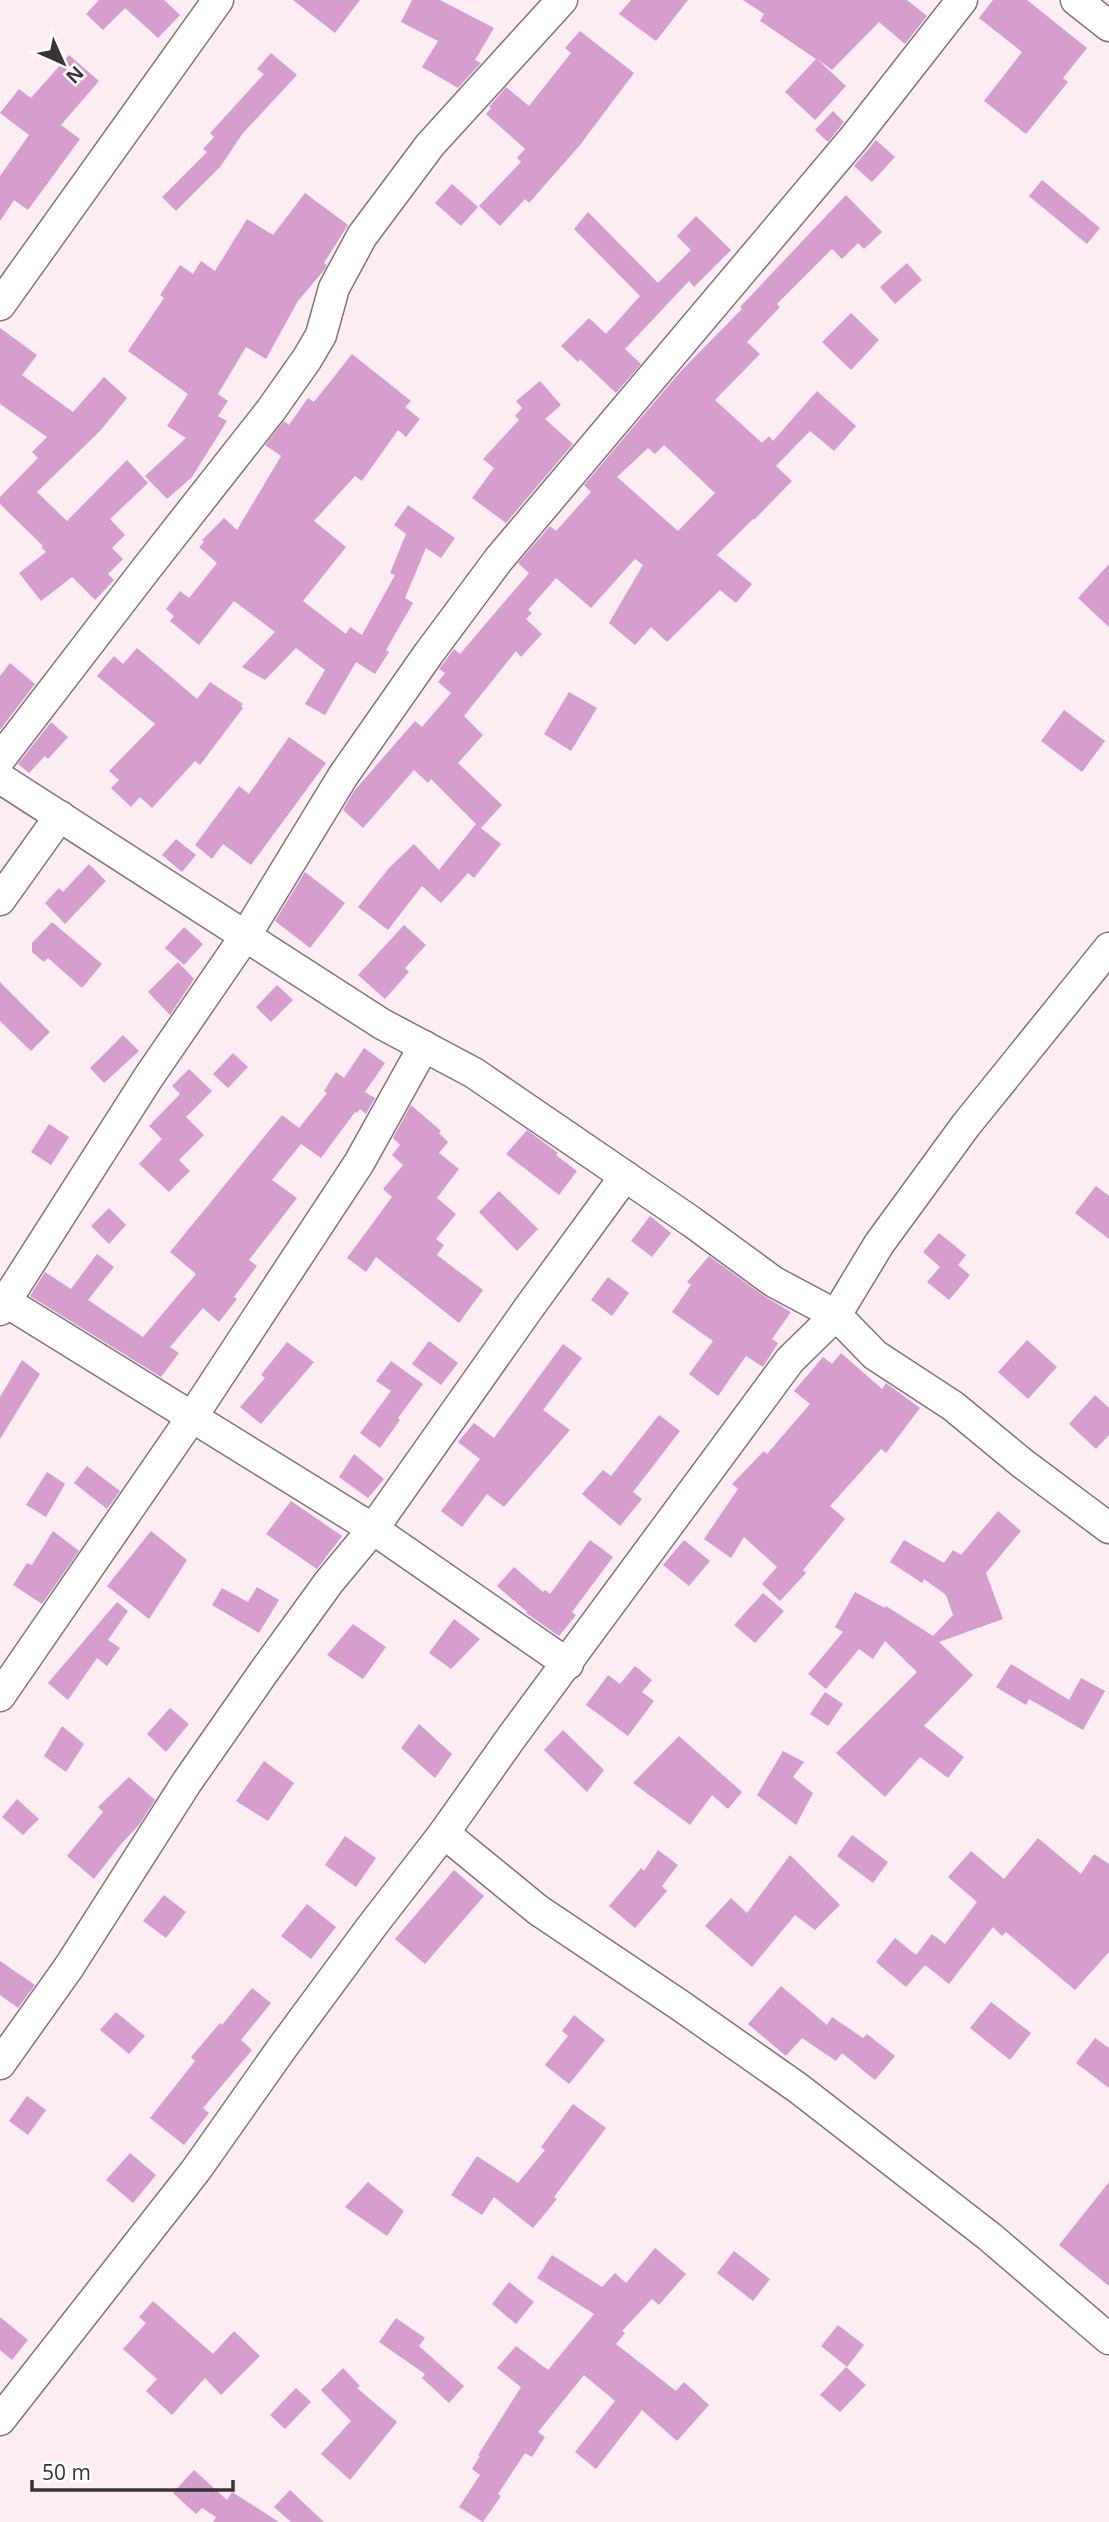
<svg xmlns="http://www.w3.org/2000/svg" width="1109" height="2522" font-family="'Open Sans',sans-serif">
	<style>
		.building { fill: #d59ecc; fill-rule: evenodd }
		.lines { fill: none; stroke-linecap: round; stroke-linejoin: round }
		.street-casing { stroke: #83757a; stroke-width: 33 }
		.street { stroke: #fff; stroke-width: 30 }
	</style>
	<rect width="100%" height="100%" fill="#fcedf2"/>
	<g class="building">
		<polygon points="99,0 164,0 180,15 158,38 125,8 103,30 86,14"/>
		<polygon points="293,0 360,0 335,33"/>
		<polygon points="412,0 440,0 494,28 475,60 481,63 458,88 422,67 438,41 401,22"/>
		<polygon points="631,0 688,0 656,41 619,14"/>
		<polygon points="743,0 907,0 927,16 905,44 879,22 832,70 817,59 846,86 815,120 785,92 816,59 760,21 764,14"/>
		<polygon points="993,0 1027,0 1087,48 1063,78 1068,82 1026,134 984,101 1022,52 979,18"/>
		<polygon points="580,31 634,73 580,145 529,203 525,199 500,226 479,206 521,162 517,158 525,149 486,114 491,108 489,107 506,87 529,106 571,53 565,48"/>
		<polygon points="271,53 297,75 243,133 220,167 176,211 162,197 207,152 203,149 214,137 210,133 264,74 257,69"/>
		<polygon points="69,55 99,81 61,125 80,139 28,210 14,200 0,221 0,176 29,135 0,113 19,89 31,98"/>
		<polygon points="833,111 844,122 828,142 815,130"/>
		<polygon points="876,140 895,157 872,182 854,166"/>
		<polygon points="1042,180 1100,228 1087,244 1029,196"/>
		<polygon points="452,184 478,207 461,226 435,203"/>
		<polygon points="305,193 348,225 324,263 327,265 325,269 298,301 266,359 246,347 218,394 228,401 218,416 227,421 192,477 167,499 145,476 186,438 167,426 188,394 128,351 164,298 160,295 180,265 193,274 201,261 215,271 247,219 273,235"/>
		<path d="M846 195 882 232 864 249 858 243 842 259 832 249 777 304 780 307 747 342 760 354 715 400 762 443 769 436 773 441 817 391 856 426 834 451 810 431 776 466 792 481 754 520 753 519 717 555 752 584 736 603 720 590 667 642 651 627 635 645 609 623 643 565 635 559 591 608 556 578 528 610 532 613 526 619 542 634 521 657 516 651 464 716 483 735 458 763 502 805 481 828 501 844 474 878 468 873 441 903 422 886 388 930 358 907 389 868 414 844 439 870 476 824 431 779 428 783 414 770 363 828 343 810 354 791 415 721 422 727 451 693 438 682 445 673 439 669 454 649 460 654 529 573 518 563 550 526 556 531 591 492 584 485 680 372 742 309 740 307ZM664 445 715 493 678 531 617 477 648 448 655 454Z"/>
		<polygon points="588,212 658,283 691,250 677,236 696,216 731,250 694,287 689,281 625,349 641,364 616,393 580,359 578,362 561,346 589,318 606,334 640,296 574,229"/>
		<polygon points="907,263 922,280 895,304 880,287"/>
		<polygon points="851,313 879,340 851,370 822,342"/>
		<polygon points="0,328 37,355 22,375 73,412 104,377 127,398 100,431 37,492 67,521 127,460 148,483 110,519 125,535 112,548 123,559 108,574 114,580 95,600 72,577 41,601 19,573 46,552 41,547 43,546 0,504 0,497 38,458 32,452 47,437 0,404"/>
		<polygon points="352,354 411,401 405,407 420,419 406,437 398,430 362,481 355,476 314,521 346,547 303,601 346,634 350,627 362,635 395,575 390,573 406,534 394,525 408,505 455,538 441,558 426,548 405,598 413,603 386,650 389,652 375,674 356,662 325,715 305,704 325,670 296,648 265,680 242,667 275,632 234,601 199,645 170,621 174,616 166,609 180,591 189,598 217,563 199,547 204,542 202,540 224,518 237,530 281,456 265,445 284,421 289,425 308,398 314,402"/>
		<polygon points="540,381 561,405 545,419 573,444 506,523 472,498 494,468 483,459 519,420 515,416 522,408 516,401"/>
		<polygon points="1109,564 1109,627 1078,598"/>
		<polygon points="137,648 197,699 210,682 243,704 241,706 243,708 200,765 195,761 152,808 140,797 131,807 111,788 119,780 109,771 155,724 97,676 114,656 123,664"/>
		<polygon points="10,663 35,684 0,730 0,676"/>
		<polygon points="569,692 597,708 571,751 544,734"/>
		<polygon points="1064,710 1105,741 1082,772 1041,741"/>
		<polygon points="51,722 68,737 48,759 45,756 29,773 18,764"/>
		<polygon points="289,737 326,763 251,865 223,844 212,859 195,845 239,786 249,794"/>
		<polygon points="176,839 196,855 182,872 162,855"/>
		<polygon points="89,864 106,881 65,924 45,903 59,888 63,892"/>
		<polygon points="305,872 345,903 310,948 275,921"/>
		<polygon points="52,922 102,964 82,988 48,958 44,962 32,952 32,943"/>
		<polygon points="404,925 426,945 405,968 409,972 385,999 358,975"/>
		<polygon points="184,927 203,944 184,965 165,948"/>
		<polygon points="178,962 194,979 170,1015 148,992"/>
		<polygon points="0,982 50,1032 31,1051 0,1021"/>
		<polygon points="277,985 293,1000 271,1022 256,1007"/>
		<polygon points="123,1035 139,1051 104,1083 90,1068"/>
		<polygon points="364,1048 385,1063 365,1092 375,1098 366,1114 360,1109 357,1113 355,1112 321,1158 301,1144 272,1180 297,1198 249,1260 257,1266 234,1297 237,1299 219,1322 203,1308 170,1347 179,1353 161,1377 30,1296 45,1272 71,1289 97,1254 114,1267 88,1300 143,1337 196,1274 170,1252 282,1115 299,1128 327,1093 324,1091 336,1072 344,1078"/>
		<polygon points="233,1053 248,1067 228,1088 213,1074"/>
		<polygon points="189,1069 212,1091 186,1117 204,1135 179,1160 190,1171 169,1192 139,1164 162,1139 149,1126 180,1094 172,1086"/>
		<polygon points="411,1105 441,1131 439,1133 448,1142 439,1153 459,1169 437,1198 456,1214 436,1239 444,1245 437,1255 483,1290 459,1323 376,1257 366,1272 347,1258 392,1197 383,1189 403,1165 392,1155 400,1145 393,1138"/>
		<polygon points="49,1124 69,1137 51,1165 31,1152"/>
		<polygon points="527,1130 558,1153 556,1155 577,1171 559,1195 506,1154"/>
		<polygon points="1096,1186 1109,1196 1109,1239 1075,1213"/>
		<polygon points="499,1191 538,1229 517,1251 479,1212"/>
		<polygon points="109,1208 126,1225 109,1244 91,1226"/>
		<polygon points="650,1216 671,1233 652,1257 631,1241"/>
		<polygon points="939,1233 966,1255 958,1265 970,1275 949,1300 927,1282 940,1267 923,1252"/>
		<polygon points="709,1256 764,1296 791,1312 772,1339 778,1343 763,1367 746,1356 718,1396 689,1374 713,1341 672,1312 691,1285 687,1282"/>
		<polygon points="608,1277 629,1293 612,1316 591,1300"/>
		<polygon points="1027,1340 1057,1367 1028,1399 998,1372"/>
		<polygon points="429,1341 458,1363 441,1385 412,1364"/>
		<polygon points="287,1342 314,1362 261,1424 240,1407 265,1378 261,1375"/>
		<polygon points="563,1344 582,1358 543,1410 570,1430 504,1507 487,1494 462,1527 441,1511 480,1459 458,1442 474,1423 494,1438"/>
		<polygon points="841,1353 882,1389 886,1383 920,1408 886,1453 881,1449 830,1506 845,1519 803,1570 806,1573 780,1601 762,1584 777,1567 744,1537 731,1558 704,1539 738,1489 732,1484 764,1451 767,1454 810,1404 794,1391 823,1357 832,1364"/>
		<polygon points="22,1360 40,1374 0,1439 0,1397"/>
		<polygon points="391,1361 423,1384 398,1418 400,1420 380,1448 360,1433 391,1391 376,1381"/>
		<polygon points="1095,1395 1109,1408 1109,1435 1096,1449 1069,1424"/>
		<polygon points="659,1415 680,1431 633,1492 642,1499 620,1526 582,1494 603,1470 611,1476"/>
		<polygon points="354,1454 384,1479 368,1498 339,1477"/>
		<polygon points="87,1466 120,1491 107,1509 74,1483"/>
		<polygon points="47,1472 65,1484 46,1517 26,1505"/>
		<polygon points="291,1501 342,1536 317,1569 266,1534"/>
		<polygon points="998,1511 1021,1531 986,1573 1003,1619 939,1642 973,1675 924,1726 964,1757 948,1778 920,1757 885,1797 836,1753 917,1672 885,1641 873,1659 859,1649 826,1689 808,1674 843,1632 835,1627 855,1592 885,1608 886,1606 933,1636 953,1615 946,1595 924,1579 922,1583 890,1562 904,1540 944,1563 953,1550 961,1555"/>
		<polygon points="53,1531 79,1551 42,1604 13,1585 27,1563 32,1565"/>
		<polygon points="151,1531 187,1560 149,1619 107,1586"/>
		<polygon points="590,1540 613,1557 572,1612 576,1615 559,1636 526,1613 527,1612 497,1586 514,1567 543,1592 545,1590 550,1594"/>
		<polygon points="684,1540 710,1561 689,1586 663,1565"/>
		<polygon points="257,1587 279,1600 259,1633 212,1605 222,1588 248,1602"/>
		<polygon points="763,1593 784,1611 755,1643 734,1625"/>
		<polygon points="117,1602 128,1611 108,1640 120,1648 107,1666 97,1658 68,1700 48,1683"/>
		<polygon points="454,1619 480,1639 451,1669 429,1653"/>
		<polygon points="353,1624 386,1647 363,1679 327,1655"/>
		<polygon points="1011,1664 1069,1700 1081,1678 1105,1691 1083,1730 1029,1699 1026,1705 996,1687"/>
		<polygon points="635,1666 652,1680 642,1692 654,1701 628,1736 586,1705 608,1675 620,1684"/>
		<polygon points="825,1692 843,1704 828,1726 810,1714"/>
		<polygon points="170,1708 189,1724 166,1752 147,1734"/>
		<polygon points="419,1724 452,1754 435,1778 401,1748"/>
		<polygon points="62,1726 84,1744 66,1772 44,1756"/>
		<polygon points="563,1730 604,1770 587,1792 544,1750"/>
		<polygon points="679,1736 742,1792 728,1809 712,1795 690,1825 633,1783"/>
		<polygon points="783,1751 804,1762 793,1777 813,1793 796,1825 757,1795"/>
		<polygon points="264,1761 294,1783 268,1821 236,1801"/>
		<polygon points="129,1777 155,1800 139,1825 121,1844 94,1879 67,1856 103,1812 98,1807"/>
		<polygon points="17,1799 39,1819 23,1835 2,1817"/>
		<polygon points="852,1835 888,1862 873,1883 837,1856"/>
		<polygon points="345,1836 376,1858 356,1887 325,1865"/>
		<polygon points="1038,1838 1081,1874 1094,1854 1109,1864 1109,1952 1075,1990 1006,1932 1002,1936 993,1927 949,1984 925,1965 906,1987 876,1962 895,1938 916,1955 932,1934 945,1944 977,1902 948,1877 971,1851 1004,1879"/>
		<polygon points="658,1850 678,1865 662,1886 667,1891 635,1928 609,1906 641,1868 644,1871"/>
		<polygon points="790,1855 840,1905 815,1930 795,1915 752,1967 705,1926 731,1898 747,1913"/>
		<polygon points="454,1870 484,1896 425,1964 395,1939"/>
		<polygon points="164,1895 186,1912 166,1938 143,1921"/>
		<polygon points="307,1904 336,1927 311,1959 281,1936"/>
		<polygon points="0,1961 35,1985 18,2008 0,1995"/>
		<polygon points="781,1986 827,2025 832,2017 863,2038 867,2034 895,2056 875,2080 842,2053 836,2061 802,2038 786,2056 748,2024"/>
		<polygon points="252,1988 271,2003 241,2040 252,2050 203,2108 209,2113 184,2145 150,2118 195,2061 191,2057 220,2023 222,2025"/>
		<polygon points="991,2002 1031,2033 1010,2060 970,2028"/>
		<polygon points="116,2012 145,2036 129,2054 100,2030"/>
		<polygon points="574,2015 605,2040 569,2084 545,2065 568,2036 562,2031"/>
		<polygon points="1095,2038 1109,2048 1109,2088 1076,2063"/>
		<polygon points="27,2096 46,2110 28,2135 9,2121"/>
		<polygon points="573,2104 606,2128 554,2197 557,2199 533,2228 494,2197 482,2215 451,2195 477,2156 518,2183 545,2150 541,2147"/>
		<polygon points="130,2153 156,2175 133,2203 106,2180"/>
		<polygon points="368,2182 404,2211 387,2236 345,2207"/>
		<polygon points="1109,2182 1109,2286 1059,2245"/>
		<polygon points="655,2248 686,2274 659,2305 652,2299 622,2331 625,2333 616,2344 676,2391 684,2382 709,2405 677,2441 642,2410 596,2469 575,2452 615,2401 584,2375 538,2432 545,2437 532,2457 525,2453 498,2494 501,2496 483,2522 459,2507 480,2475 472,2469 480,2456 478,2455 521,2387 497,2368 516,2346 548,2370 594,2314 537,2278 552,2255 602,2287 615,2273 626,2283"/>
		<polygon points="734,2251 770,2279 753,2301 717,2273"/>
		<polygon points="509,2282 534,2302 516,2324 492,2304"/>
		<polygon points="153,2301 213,2354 234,2331 260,2356 221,2395 205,2378 172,2415 146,2391 157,2379 123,2349 146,2323 139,2317"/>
		<polygon points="0,2317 28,2340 12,2360 0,2350"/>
		<polygon points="396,2318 425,2338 419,2346 464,2386 449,2403 422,2378 425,2374 379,2342"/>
		<polygon points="838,2325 864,2345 847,2367 821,2346"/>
		<polygon points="846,2367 866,2385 840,2412 820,2395"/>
		<polygon points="343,2368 360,2386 357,2388 397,2422 350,2480 321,2454 351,2421 321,2390"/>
		<polygon points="296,2388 311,2402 285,2429 270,2415"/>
		<polygon points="194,2470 227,2500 232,2492 279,2522 213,2522 216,2517 202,2508 196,2514 173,2493"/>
		<polygon points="290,2490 324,2522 291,2522 274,2507"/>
	</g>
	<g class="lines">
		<g class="street-casing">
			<g id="street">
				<polyline points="1076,0 1109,26"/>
				<polyline points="0,305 218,0"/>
				<polyline points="0,759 146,569 271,410 307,359 321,335 334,288 362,236 430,145 562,0"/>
				<polyline points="0,778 382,1024 474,1073 692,1222 774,1282 836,1315 875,1355 953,1406 1022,1463 1109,1528"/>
				<polyline points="0,900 60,816"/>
				<polyline points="0,1298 373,1529 568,1664"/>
				<polyline points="0,1310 148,1078 246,935 343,776 429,653 499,559 854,138 962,0"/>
				<polyline points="0,1696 192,1417 359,1163 424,1046"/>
				<polyline points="444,1833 538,1910 681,2006 798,2088 990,2237 1109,2339"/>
				<polyline points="0,2064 69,1967 187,1782 263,1673 329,1582 373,1529 528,1309 625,1176"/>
				<polyline points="0,2420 196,2170 282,2048 372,1926 444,1833 511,1738 790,1360 836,1315 879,1244 966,1125 1109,948"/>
			</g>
		</g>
		<use href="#street" class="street"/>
	</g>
	<g transform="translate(63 63) rotate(135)" stroke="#ffffff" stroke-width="5" paint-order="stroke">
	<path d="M0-5L12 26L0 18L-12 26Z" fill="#393335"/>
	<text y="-10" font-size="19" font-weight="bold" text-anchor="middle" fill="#393335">N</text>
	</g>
	<path d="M32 2480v10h201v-10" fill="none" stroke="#393335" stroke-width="3.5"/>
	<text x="42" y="2480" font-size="21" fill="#393335" stroke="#ffffff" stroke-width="5" paint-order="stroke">50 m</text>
</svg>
